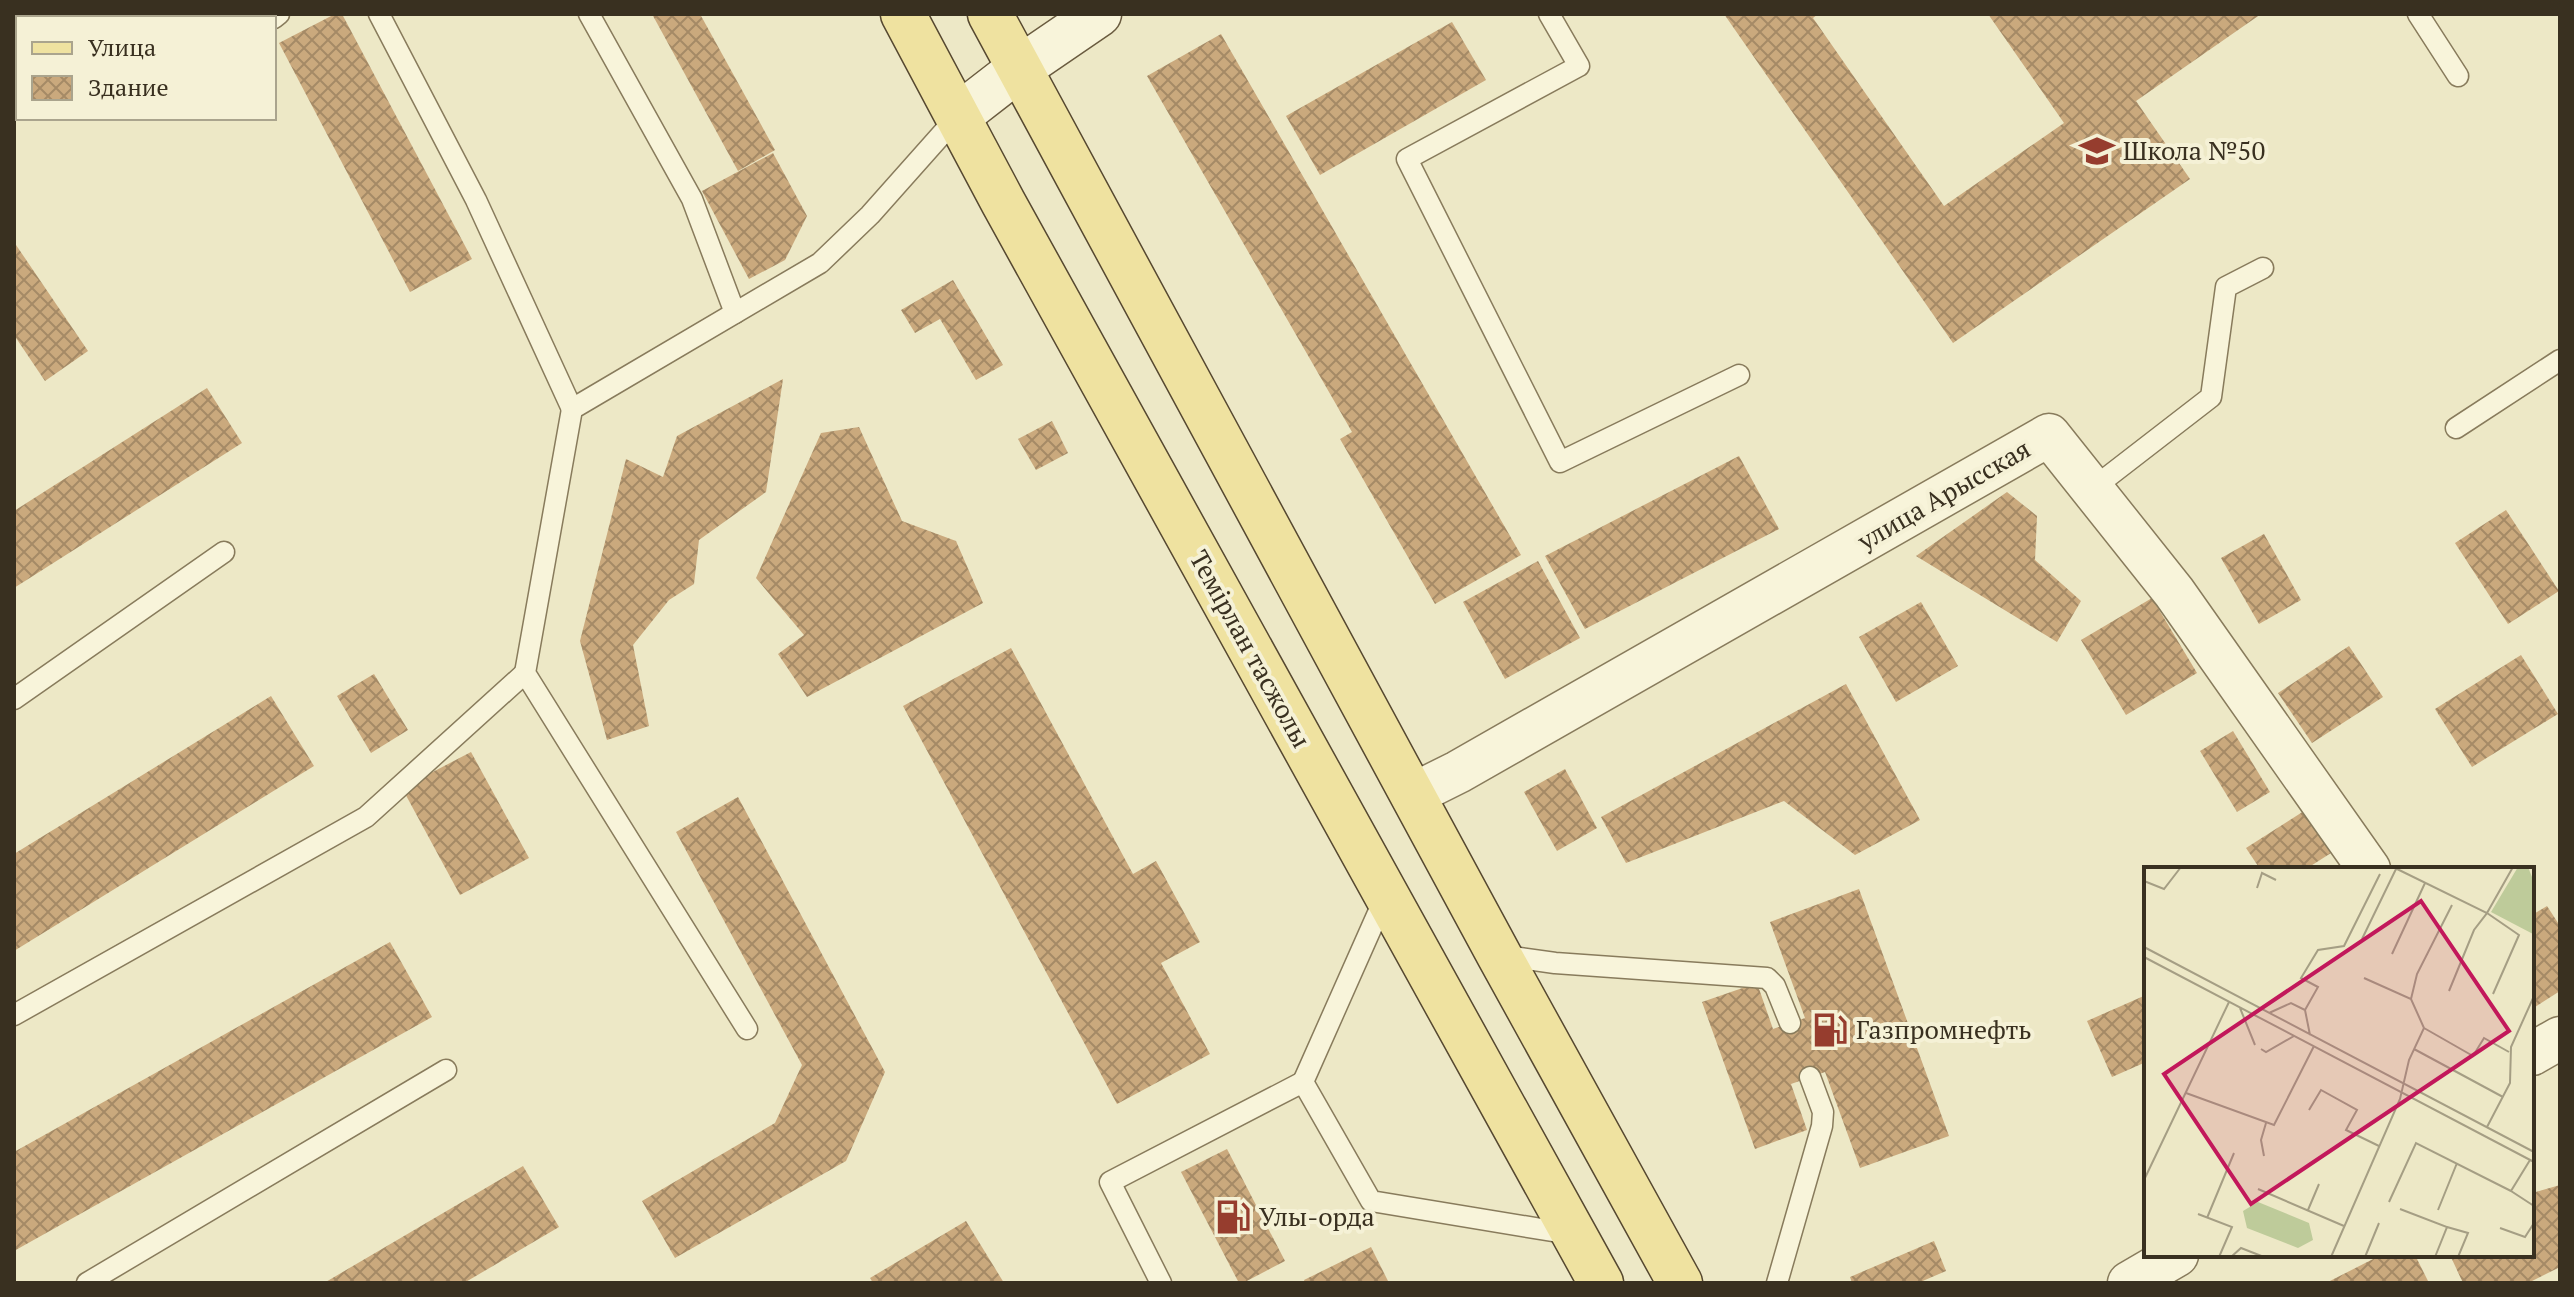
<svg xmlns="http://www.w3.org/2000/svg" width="2574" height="1297" font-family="'PT Serif',serif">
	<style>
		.building { fill: url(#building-cross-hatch) }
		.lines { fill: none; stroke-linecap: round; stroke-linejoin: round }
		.lane-casing { stroke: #887b5c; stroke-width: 23 }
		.street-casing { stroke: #887b5c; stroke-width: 45 }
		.secondary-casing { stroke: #6a5b3f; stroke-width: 47 }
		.primary-casing { stroke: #564830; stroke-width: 47 }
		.lane { stroke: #f8f4da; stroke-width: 20 }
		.street { stroke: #f8f4da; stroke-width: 42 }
		.secondary { stroke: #f8f4da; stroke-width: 44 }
		.primary { stroke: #efe2a0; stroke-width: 44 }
		.labels { text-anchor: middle; stroke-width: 8; stroke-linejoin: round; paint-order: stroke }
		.poi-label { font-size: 26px; fill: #393020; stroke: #f5f1d6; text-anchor: start }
		.street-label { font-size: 26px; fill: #393020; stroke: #f5f1d6 }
		.inset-road { fill: none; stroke: #a59e84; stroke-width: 2 }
		.view { fill: #c2185b; fill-opacity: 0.15; stroke: #c2185b; stroke-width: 4 }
		.inset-edge { fill: none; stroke: #393020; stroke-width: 4 }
	</style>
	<defs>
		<pattern id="building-cross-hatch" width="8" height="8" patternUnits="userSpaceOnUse" patternTransform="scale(2)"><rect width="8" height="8" fill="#caa97d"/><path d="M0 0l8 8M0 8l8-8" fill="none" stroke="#a58a66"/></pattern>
	</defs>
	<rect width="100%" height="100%" fill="#ede8c6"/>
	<g class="building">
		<polygon points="19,14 82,14 76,18 21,18"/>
		<polygon points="114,14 142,14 145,18 106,18"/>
		<polygon points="335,14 342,14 472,259 410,292 279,43"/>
		<polygon points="652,14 700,14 775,150 738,171"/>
		<polygon points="1724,14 1818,14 1813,18 1944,206 2064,123 1988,14 2261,14 2136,101 2190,179 1953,343"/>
		<polygon points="1452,22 1486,80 1320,175 1286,116"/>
		<polygon points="1221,34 1521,555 1435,604 1340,439 1352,432 1147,76"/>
		<polygon points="773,153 807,216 785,260 749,279 702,191"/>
		<polygon points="14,242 88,351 45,381 14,335"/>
		<polygon points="953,280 1003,365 976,380 940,319 915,333 901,310"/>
		<polygon points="783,379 766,492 699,540 694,584 669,600 633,645 649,726 607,740 580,641 626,459 663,477 677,436"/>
		<polygon points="207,388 242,443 14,588 14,511"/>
		<polygon points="1052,421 1068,453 1036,470 1018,439"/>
		<polygon points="859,427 902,521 956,541 983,603 807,697 778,654 804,635 756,578 821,433"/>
		<polygon points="1739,456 1779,529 1585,629 1545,556"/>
		<polygon points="2007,492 2037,516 2035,560 2081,601 2057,642 1916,556"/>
		<polygon points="2506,510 2559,591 2508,624 2455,543"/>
		<polygon points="2264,534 2301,600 2259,624 2221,558"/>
		<polygon points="1538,561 1580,638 1505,679 1463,602"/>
		<polygon points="2152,598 2197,673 2126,715 2081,640"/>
		<polygon points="1921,602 1958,666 1896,702 1859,637"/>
		<polygon points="2349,646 2383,697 2312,743 2278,693"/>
		<polygon points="1011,648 1133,874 1156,861 1200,942 1161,963 1210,1054 1117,1104 903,706"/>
		<polygon points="2521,655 2558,714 2472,767 2435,709"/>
		<polygon points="374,674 408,730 371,753 337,696"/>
		<polygon points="1846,684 1920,820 1855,855 1784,801 1626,863 1601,817"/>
		<polygon points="271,696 314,766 14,951 14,854"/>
		<polygon points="2233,731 2270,792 2237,812 2200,751"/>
		<polygon points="471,752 529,858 460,895 402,788"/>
		<polygon points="1565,769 1597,828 1557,851 1524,792"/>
		<polygon points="738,797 885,1072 846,1161 675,1258 642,1201 775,1123 802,1065 676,832"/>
		<polygon points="2304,811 2331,853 2306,869 2260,869 2246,848"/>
		<polygon points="1859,889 1949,1136 1860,1168 1825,1072 1791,1084 1807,1130 1755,1149 1702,1002 1757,983 1773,1029 1805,1018 1770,922"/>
		<polygon points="2547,906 2560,926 2560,991 2532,1009 2532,915"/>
		<polygon points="390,942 432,1017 14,1251 14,1152"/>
		<polygon points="2146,995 2146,1062 2112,1077 2087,1021"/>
		<polygon points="1227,1149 1285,1261 1243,1283 1239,1283 1181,1172"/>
		<polygon points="523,1166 559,1227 464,1283 324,1283"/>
		<polygon points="2560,1185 2560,1267 2528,1283 2463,1283 2450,1255 2532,1255 2532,1193"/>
		<polygon points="966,1221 1004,1283 873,1283 870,1278"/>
		<polygon points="1934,1241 1946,1271 1918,1283 1852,1283 1850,1277"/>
		<polygon points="1371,1247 1389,1283 1305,1283 1304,1280"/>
		<polygon points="2381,1255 2415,1255 2429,1283 2326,1283"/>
	</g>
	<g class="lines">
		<g class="lane-casing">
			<g id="lane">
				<polyline points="170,14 172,18"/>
				<polyline points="379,14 476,200 572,409"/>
				<polyline points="589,14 692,199 735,313"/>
				<polyline points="1549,14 1579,66 1407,159 1560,462 1739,375"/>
				<polyline points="2418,14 2458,76"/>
				<polyline points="274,18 279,14"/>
				<polyline points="2456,428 2560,360"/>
				<polyline points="2092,489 2211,397 2226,287 2263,268"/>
				<polyline points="14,699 224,552"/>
				<polyline points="1386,895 1303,1082 1371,1201 1571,1234"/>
				<polyline points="1499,955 1555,963 1767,978 1775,986 1790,1023"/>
				<polyline points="14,1015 366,817 525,673"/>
				<polyline points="747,1029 525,673 572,409 820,263 870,215 958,116"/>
				<polyline points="87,1283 446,1070"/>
				<polyline points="1161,1283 1110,1182 1303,1082"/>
				<polyline points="1777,1283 1822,1126 1823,1112 1810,1077"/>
			</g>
		</g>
		<g class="street-casing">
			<g id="street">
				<polyline points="1412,795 1458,772 2049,435 2174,592 2369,869"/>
				<polyline points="2532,1054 2560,1038"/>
				<polyline points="2129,1283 2177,1255"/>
			</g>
		</g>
		<g class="secondary-casing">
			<polyline id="secondary" points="958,116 1020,68 1099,14"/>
		</g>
		<g class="primary-casing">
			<g id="primary">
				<polyline points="903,14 1003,202 1601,1283"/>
				<polyline points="990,14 1499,955 1680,1283"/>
			</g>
		</g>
		<use href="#lane" class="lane"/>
		<use href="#street" class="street"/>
		<use href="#secondary" class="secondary"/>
		<use href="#primary" class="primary"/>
	</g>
	<defs>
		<g id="school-bare" transform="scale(2.76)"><path d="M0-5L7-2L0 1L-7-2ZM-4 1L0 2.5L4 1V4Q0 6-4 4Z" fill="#963d2e" stroke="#f5f1d6" stroke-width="2.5" paint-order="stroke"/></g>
		<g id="fuel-bare" transform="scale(2.76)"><path d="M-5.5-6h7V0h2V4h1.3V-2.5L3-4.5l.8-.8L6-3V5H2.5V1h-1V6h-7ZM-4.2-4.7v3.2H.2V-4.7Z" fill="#963d2e" stroke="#f5f1d6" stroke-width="2.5" paint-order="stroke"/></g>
	</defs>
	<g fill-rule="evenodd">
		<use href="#school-bare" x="2097" y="151"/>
		<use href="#fuel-bare" x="1830" y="1030"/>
		<use href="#fuel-bare" x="1233" y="1217"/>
	</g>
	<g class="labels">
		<g class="poi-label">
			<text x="2123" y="160">Школа №50</text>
			<text x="1856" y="1039">Газпромнефть</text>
			<text x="1259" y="1226">Улы-орда</text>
		</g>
		<g class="street-label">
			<text transform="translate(1944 495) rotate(-30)" y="9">улица Арысская</text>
			<text transform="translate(1250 649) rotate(61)" y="9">Темірлан тасжолы</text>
		</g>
	</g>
	<g transform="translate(2144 867)">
		<rect width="390" height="390" fill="#ede8c6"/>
		<path d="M374 0H384L390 15 389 67 347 45ZM114 335 165 356 169 373 154 381 103 361 99 344Z" fill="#becb9a"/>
		<path class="inset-road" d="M249 0 343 46 330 63 305 124M0 14 20 22 37 0M113 21 118 6 132 13M218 72 252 2M0 80 390 285M248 87 281 16M0 90 390 295M349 127 375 68 343 46 369 0M267 132 273 107 308 38M96 141 111 178M161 143 174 120 157 111 174 83 200 79 236 7M125 146 147 136 161 143 166 168M280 161 329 189 340 171 365 185M117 182 122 185 150 169M270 182 359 230M42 226 130 258 170 179M165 243 177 223 213 243 202 263 235 279M343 260 366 216 367 180 390 129M120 289 117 273 122 256M386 293 367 324 390 339M0 313 85 135M114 322 200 359M245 335 272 276 367 324M256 342 303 360 291 390M164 343 175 317M294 343 313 296M54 347 88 360 75 390M63 351 90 286M303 360 324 366 314 390M356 361 381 370 390 356M87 390 97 381 120 390M187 390 256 232 265 193 280 161 267 132 220 111M221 390 235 356"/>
		<path class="view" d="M277 34 365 164 107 337 20 207Z"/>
		<rect width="390" height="390" class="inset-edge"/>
	</g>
	<rect width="2574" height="1297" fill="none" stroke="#393020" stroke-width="32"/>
	<rect x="16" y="16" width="260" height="104" fill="#f5f1d6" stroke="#aaa48d" stroke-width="2"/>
	<rect x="32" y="42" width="40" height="12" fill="#efe2a0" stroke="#aaa48d" stroke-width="2"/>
	<text x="88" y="56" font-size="24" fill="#393020">Улица</text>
	<rect x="32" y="76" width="40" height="24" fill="url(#building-cross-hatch)" stroke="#aaa48d" stroke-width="2"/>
	<text x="88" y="96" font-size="24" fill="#393020">Здание</text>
</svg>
